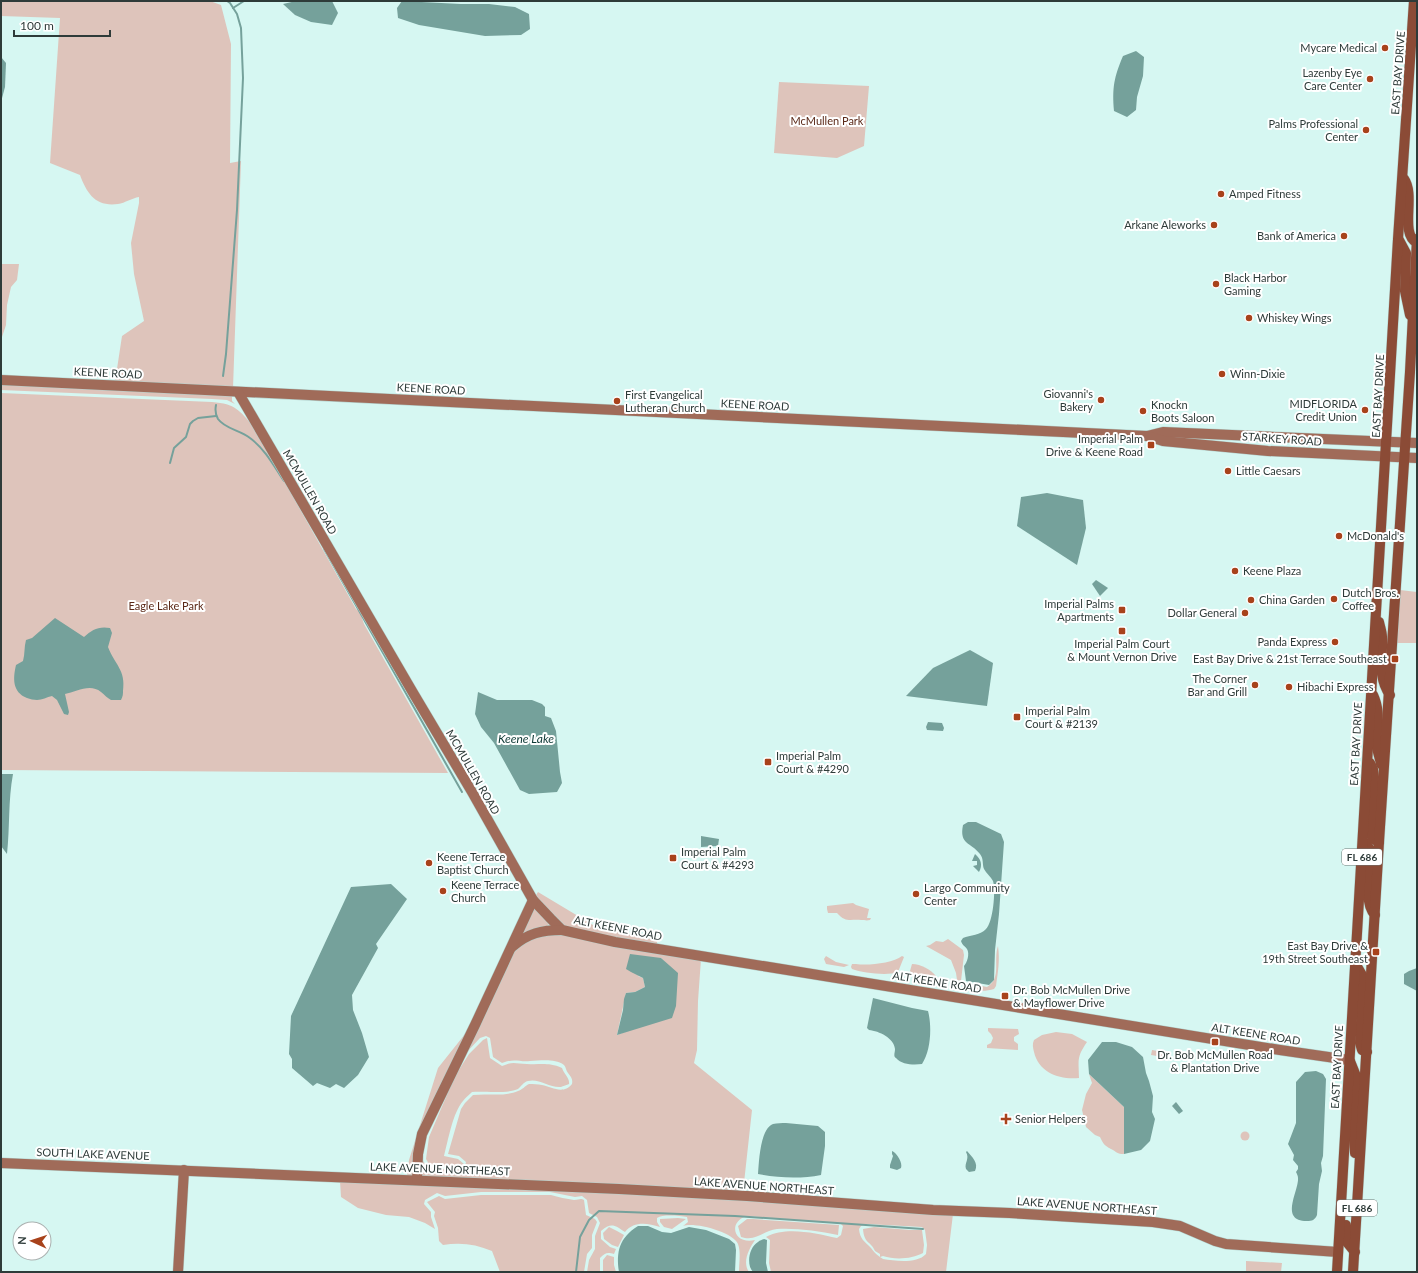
<svg xmlns="http://www.w3.org/2000/svg" width="1418" height="1273" font-family="Lato,sans-serif">
	<style>
		.green { fill: #dec4bb; fill-rule: evenodd }
		.water { fill: #75a19b }
		.lines { fill: none; stroke-linecap: round; stroke-linejoin: round }
		.stream { stroke: #75a19b; stroke-width: 2 }
		.secondary-casing { stroke: #b4d1cd; stroke-width: 11 }
		.primary-casing { stroke: #b4d1cd; stroke-width: 11 }
		.secondary { stroke: #a06b59; stroke-width: 10 }
		.primary { stroke: #8b4b36; stroke-width: 10 }
		.poi-dot { fill: #a8421b; stroke: #fff; stroke-width: 1.5 }
		.labels { text-anchor: middle; stroke-width: 4; stroke-linejoin: round; paint-order: stroke }
		.shield { fill: #fff; stroke: #6d7674; stroke-width: 1 }
		.shield-label { font-size: 10px; font-weight: bold; fill: #2e3b39 }
		.poi-label { font-size: 11px; fill: #2e3b39; stroke: #fff; text-anchor: start }
		.street-label { font-size: 11px; fill: #2e3b39; stroke: #fff }
		.park-label { font-size: 11px; fill: #5a2817; stroke: #fff }
		.water-label { font-size: 12px; font-style: italic; fill: #0e3935; stroke: #fff }
	</style>
	<rect width="100%" height="100%" fill="#d6f7f2"/>
	<g class="green">
		<path d="M1 1H210L221 5 231 44 230 163 241 161 233 388 115 382 122 336 144 321 134 274 131 243 139 203V197C132 198 125 203 118 204 96 207 87 194 80 175L50 163 60 18 1 16Z"/>
		<polygon points="779,82 869,86 864,146 837,158 774,153"/>
		<polygon points="1,264 19,264 17,280 11,287 7,305 6,325 1,340"/>
		<polygon points="1,383 232,394 232,401 235,404 227,400 212,399 1,390"/>
		<path d="M1 393 212 402C236 404 239 410 254 427L356 609 360 612 364 624 448 773 1 770Z"/>
		<polygon points="1400,590 1417,592 1417,643 1397,643"/>
		<polygon points="538,892 598,928 657,940 657,945 615,938 564,926 535,897"/>
		<path d="M853 903 856 905 869 909 867 918H871L870 920C866 921 865 920 861 920 850 919 846 923 837 913H828L827 909V906Z"/>
		<polygon points="534,908 549,922 549,924 547,926 520,935"/>
		<path d="M551 933 701 959 698 1001 697 1050 694 1063 752 1110 743 1192 953 1206V1207L420 1177 421 1154 425 1136 422 1159 426 1166 455 1171 465 1166 466 1162 459 1156 448 1154 461 1109 465 1103 473 1095C488 1093 504 1097 518 1091 522 1090 525 1086 529 1084 533 1084 538 1084 542 1085 552 1087 563 1095 572 1084 573 1079 571 1077 568 1073 566 1071 566 1067 564 1065 554 1058 540 1061 530 1061 518 1062 515 1058 502 1063L493 1057 490 1038 486 1036 480 1038 466 1053 514 950 523 942ZM661 958 668 965 630 1030 617 1035 626 993 635 992 645 987 643 978 638 976Z"/>
		<polygon points="948,939 963,950 964,955 961,981 957,980 956,973 951,960 926,946 930,945 936,941 943,942"/>
		<path d="M998 946C1000 960 998 972 996 986L994 989C985 992 975 991 965 988L964 985 967 983 987 987C1002 978 993 961 998 946Z"/>
		<polygon points="826,956 836,962 849,965 844,967 826,964 824,959"/>
		<path d="M902 956 904 957 898 972C888 976 863 973 852 969L851 967 852 964H856C868 966 893 963 902 956Z"/>
		<path d="M912 964C921 964 931 970 936 976L925 980 915 977 910 971Z"/>
		<polygon points="988,1028 1018,1029 1019,1034 1014,1037 1014,1041 1018,1044 1018,1050 987,1048 987,1045 991,1043 993,1038 991,1034 988,1031"/>
		<polygon points="469,1029 449,1069 413,1177 407,1176 409,1160 438,1068"/>
		<path d="M1056 1032 1072 1034 1087 1042C1076 1058 1079 1060 1079 1078 1060 1080 1039 1073 1034 1052 1033 1048 1032 1044 1034 1040L1042 1035Z"/>
		<path d="M487 1038 490 1058 502 1066C513 1061 516 1064 527 1064 541 1065 548 1062 562 1068 564 1074 570 1078 569 1084 567 1085 563 1086 561 1087 549 1088 539 1078 528 1081 523 1082 521 1087 518 1089 507 1094 484 1091 472 1092 469 1095 465 1098 463 1101 453 1112 448 1141 444 1156L458 1159 464 1164 456 1168 429 1164 426 1159 429 1137 455 1076 469 1054 483 1040Z"/>
		<polygon points="1152,1050 1170,1053 1169,1058 1151,1055"/>
		<path d="M1089 1074 1124 1107V1154C1117 1154 1117 1152 1111 1149 1104 1145 1104 1145 1100 1137L1095 1135 1086 1127 1082 1110 1086 1094 1092 1083Z"/>
		<circle cx="1245" cy="1136" r="4.5"/>
		<path d="M340 1181 619 1192 953 1214 946 1272H771L769 1263 770 1240 766 1237C786 1226 815 1233 837 1238L841 1235 843 1226 840 1223 747 1216C727 1222 734 1245 755 1240 749 1249 742 1262 749 1272H739C739 1263 741 1252 738 1244 733 1232 695 1222 683 1226L688 1222 687 1217C680 1216 663 1214 657 1218V1222L660 1227C647 1223 634 1221 625 1232 615 1225 611 1222 601 1231V1239L610 1247 616 1249 614 1254C607 1252 605 1253 600 1258V1272H587L589 1260 595 1249V1236L600 1223 597 1217 589 1213 587 1200 582 1196 575 1197 550 1192H481L445 1196 437 1193 425 1200 424 1204 431 1212V1217L435 1229 425 1223 409 1217 386 1215 358 1208 341 1197ZM867 1224 922 1227 925 1230 927 1245 926 1254C917 1264 895 1261 883 1259L880 1257 883 1256C895 1260 912 1259 923 1253L924 1245 922 1230H910L874 1227 863 1229C864 1244 871 1241 875 1251L880 1254V1257C876 1254 874 1252 871 1248 864 1241 860 1239 859 1229L861 1226Z"/>
		<path d="M481 1195H551C558 1197 567 1199 574 1200 579 1200 580 1198 584 1200L586 1215 595 1219 597 1222 592 1235V1248L587 1254 584 1272H500L492 1251C476 1244 460 1242 443 1245L439 1241 438 1228 434 1216 435 1212 427 1202 439 1196 445 1199Z"/>
		<polygon points="678,1218 686,1219 672,1229 664,1227 660,1222 660,1219"/>
		<path d="M747 1219H753L839 1225 838 1235C818 1231 797 1228 777 1229 764 1230 757 1242 741 1237L738 1226Z"/>
		<polygon points="609,1227 617,1231 624,1235 618,1247 612,1245 604,1239 603,1233"/>
		<polygon points="607,1255 614,1257 614,1265 616,1272 603,1272 603,1260"/>
		<polygon points="1246,1261 1282,1263 1281,1272 1246,1272"/>
	</g>
	<g class="water">
		<polygon points="296,1 332,1 338,13 332,25 311,22 295,15 283,4"/>
		<polygon points="402,1 461,4 489,4 515,7 529,14 530,29 521,35 485,36 419,25 398,18 397,8"/>
		<path d="M1136 51 1144 57 1143 76 1137 97 1136 110 1127 117 1114 111C1112 88 1114 77 1123 56Z"/>
		<polygon points="1,57 6,63 5,87 1,102"/>
		<polygon points="1047,493 1083,500 1086,528 1077,565 1017,526 1021,497"/>
		<polygon points="1096,580 1108,588 1100,596 1092,584"/>
		<path d="M55 618 84 637C92 630 98 626 110 628L112 633 108 647C115 665 126 670 123 691 123 694 123 696 121 700H111C107 698 105 695 101 692 90 683 76 692 65 694L69 712 68 715 64 714 57 700 52 696C47 697 42 700 37 700 34 700 30 699 27 698 12 692 13 678 16 665L23 661C25 654 24 647 26 640L32 638Z"/>
		<polygon points="970,650 993,663 987,706 906,696 933,668"/>
		<polygon points="478,692 497,700 532,700 542,704 545,707 545,716 551,718 556,731 560,772 562,783 557,792 529,794 520,790 494,743 481,727 475,714"/>
		<polygon points="928,722 942,723 944,728 943,731 927,730 926,727"/>
		<path d="M1 774H13C8 801 10 827 7 854L1 846Z"/>
		<path d="M968 822H976L1001 834 1004 842 999 914 995 950 994 980 989 985 966 981 964 966C967 963 970 954 967 949 965 946 962 945 961 941L963 938C970 935 981 935 986 929 993 923 996 890 993 881 991 877 986 873 984 869 982 864 984 859 980 854 971 842 959 845 963 825Z"/>
		<polygon points="701,836 719,839 718,846 701,847"/>
		<path d="M975 854C981 859 983 865 979 872L973 866 977 865V861H972Z"/>
		<polygon points="391,884 407,899 376,944 378,948 352,995 353,1010 362,1033 369,1057 358,1075 344,1088 336,1084 330,1088 317,1083 313,1086 292,1068 292,1059 289,1054 291,1016 351,887"/>
		<polygon points="630,954 661,958 678,973 676,1006 672,1018 617,1035 623,1010 624,999 626,993 635,992 645,987 643,978 631,972 626,969"/>
		<polygon points="1417,968 1417,991 1404,984 1404,974 1409,971"/>
		<path d="M873 998 912 1008 928 1011C932 1026 931 1051 922 1064 914 1065 902 1065 896 1058 893 1056 895 1053 895 1049 894 1038 879 1031 869 1030L867 1028Z"/>
		<polygon points="1102,1042 1116,1042 1132,1047 1143,1057 1146,1073 1149,1081 1153,1096 1152,1112 1155,1119 1150,1141 1141,1150 1124,1154 1124,1107 1089,1074 1088,1060"/>
		<path d="M1316 1071 1323 1074 1326 1079 1323 1156 1321 1163 1322 1171 1319 1184 1317 1215C1315 1220 1312 1221 1307 1221 1279 1221 1299 1191 1298 1178 1298 1176 1297 1174 1296 1172L1298 1169V1166L1293 1160 1294 1155 1288 1144 1296 1123V1082L1305 1072Z"/>
		<polygon points="1176,1102 1183,1111 1179,1114 1172,1106"/>
		<path d="M786 1123 818 1126 825 1132V1146L821 1175C801 1179 778 1178 758 1174 759 1162 760 1129 773 1124 777 1123 782 1123 786 1123Z"/>
		<path d="M892 1151C897 1153 903 1163 901 1168L897 1170 890 1168V1165L893 1156 892 1154Z"/>
		<path d="M967 1151C972 1157 979 1163 975 1171L969 1172 966 1169C964 1163 970 1159 966 1152Z"/>
		<path d="M638 1226H648L662 1232 671 1233 689 1227 706 1230 729 1239 735 1244 736 1250 735 1272H619C616 1252 619 1238 638 1226Z"/>
		<path d="M764 1239 767 1240 766 1263 768 1272H753C746 1265 749 1247 758 1242 760 1240 762 1240 764 1239Z"/>
	</g>
	<g class="lines">
		<g class="stream">
			<polyline points="233,8 244,1"/>
			<polyline points="223,376 226,354 237,210 243,78 241,28 237,14 230,3 227,1"/>
			<path d="M216 405C215 410 215 414 218 419 225 429 240 430 250 438 265 449 274 466 284 481"/>
			<polyline points="170,463 174,448 186,437 190,424 193,421 198,418 216,416"/>
			<polyline points="324,549 462,792"/>
			<polyline points="576,1272 580,1237 589,1220 599,1211 735,1216 923,1229"/>
		</g>
		<g class="secondary-casing">
			<g id="secondary">
				<polyline points="1,380 1126,435 1147,436 1163,432 1417,443"/>
				<polyline points="238,392 412,691 472,792 533,900 551,919 562,930 615,942 1280,1050 1349,1060"/>
				<polyline points="1147,436 1163,441 1268,451 1417,458"/>
				<path d="M512 947C528 933 542 930 562 930"/>
				<polyline points="1,1163 619,1189 747,1196 933,1210 1010,1213 1153,1222 1180,1226 1215,1241 1226,1244 1338,1252"/>
				<polyline points="417,1180 418,1154 422,1134 475,1025 533,900"/>
				<polyline points="178,1272 184,1170"/>
			</g>
		</g>
		<g class="primary-casing">
			<g id="primary">
				<path d="M1404 179C1416 196 1399 233 1417 243"/>
				<polyline points="1399,240 1406,253 1405,291 1410,315"/>
				<path d="M1379 622C1380 627 1382 632 1382 637 1383 659 1377 676 1390 695"/>
				<path d="M1373 695C1382 714 1375 729 1377 748 1378 753 1380 759 1381 764"/>
				<polyline points="1370,763 1373,769 1374,777 1371,835 1373,839 1379,842"/>
				<path d="M1363 841 1370 849 1371 854C1370 870 1363 903 1375 915"/>
				<polyline points="1355,963 1362,975 1363,983 1360,1043 1362,1050 1367,1052"/>
				<polyline points="1350,1061 1356,1076 1353,1127 1355,1153"/>
				<polyline points="1346,1225 1346,1241 1355,1252"/>
				<polyline points="1337,1272 1398,239 1414,1"/>
				<polyline points="1353,1272 1379,842 1410,372 1417,239"/>
			</g>
		</g>
		<use href="#secondary" class="secondary"/>
		<use href="#primary" class="primary"/>
	</g>
	<g class="poi-dot">
		<circle cx="1385" cy="48" r="4"/>
		<circle cx="1370" cy="79" r="4"/>
		<circle cx="1366" cy="130" r="4"/>
		<circle cx="1221" cy="194" r="4"/>
		<circle cx="1214" cy="225" r="4"/>
		<circle cx="1344" cy="236" r="4"/>
		<circle cx="1216" cy="284" r="4"/>
		<circle cx="1249" cy="318" r="4"/>
		<circle cx="1222" cy="374" r="4"/>
		<circle cx="1101" cy="400" r="4"/>
		<circle cx="617" cy="401" r="4"/>
		<circle cx="1365" cy="410" r="4"/>
		<circle cx="1143" cy="411" r="4"/>
		<rect x="1147" y="441" width="8" height="8" rx="2"/>
		<circle cx="1228" cy="471" r="4"/>
		<circle cx="1339" cy="536" r="4"/>
		<circle cx="1235" cy="571" r="4"/>
		<circle cx="1334" cy="599" r="4"/>
		<circle cx="1251" cy="600" r="4"/>
		<rect x="1118" y="606" width="8" height="8" rx="2"/>
		<circle cx="1245" cy="613" r="4"/>
		<rect x="1118" y="627" width="8" height="8" rx="2"/>
		<circle cx="1335" cy="642" r="4"/>
		<rect x="1391" y="655" width="8" height="8" rx="2"/>
		<circle cx="1255" cy="685" r="4"/>
		<circle cx="1289" cy="687" r="4"/>
		<rect x="1013" y="713" width="8" height="8" rx="2"/>
		<rect x="764" y="758" width="8" height="8" rx="2"/>
		<rect x="669" y="854" width="8" height="8" rx="2"/>
		<circle cx="429" cy="863" r="4"/>
		<circle cx="443" cy="891" r="4"/>
		<circle cx="916" cy="894" r="4"/>
		<rect x="1372" y="948" width="8" height="8" rx="2"/>
		<rect x="1001" y="992" width="8" height="8" rx="2"/>
		<rect x="1211" y="1038" width="8" height="8" rx="2"/>
		<path d="M1004 1113h4v4h4v4h-4v4h-4v-4h-4v-4h4z"/>
	</g>
	<g class="labels">
		<g class="shield">
			<rect x="1342" y="849" width="40" height="16" rx="3"/>
			<rect x="1337" y="1200" width="40" height="16" rx="3"/>
		</g>
		<g class="shield-label">
			<text x="1362" y="861">FL 686</text>
			<text x="1357" y="1212">FL 686</text>
		</g>
		<g class="poi-label">
			<text x="1377" y="52" text-anchor="end">Mycare Medical</text>
			<text x="1362" y="77" text-anchor="end">Lazenby Eye<tspan x="1362" dy="13">Care Center</tspan></text>
			<text x="1358" y="128" text-anchor="end">Palms Professional<tspan x="1358" dy="13">Center</tspan></text>
			<text x="1229" y="198">Amped Fitness</text>
			<text x="1206" y="229" text-anchor="end">Arkane Aleworks</text>
			<text x="1336" y="240" text-anchor="end">Bank of America</text>
			<text x="1224" y="282">Black Harbor<tspan x="1224" dy="13">Gaming</tspan></text>
			<text x="1257" y="322">Whiskey Wings</text>
			<text x="1230" y="378">Winn-Dixie</text>
			<text x="1093" y="398" text-anchor="end">Giovanni's<tspan x="1093" dy="13">Bakery</tspan></text>
			<text x="625" y="399">First Evangelical<tspan x="625" dy="13">Lutheran Church</tspan></text>
			<text x="1357" y="408" text-anchor="end">MIDFLORIDA<tspan x="1357" dy="13">Credit Union</tspan></text>
			<text x="1151" y="409">Knockn<tspan x="1151" dy="13">Boots Saloon</tspan></text>
			<text x="1143" y="443" text-anchor="end">Imperial Palm<tspan x="1143" dy="13">Drive &amp; Keene Road</tspan></text>
			<text x="1236" y="475">Little Caesars</text>
			<text x="1347" y="540">McDonald's</text>
			<text x="1243" y="575">Keene Plaza</text>
			<text x="1342" y="597">Dutch Bros.<tspan x="1342" dy="13">Coffee</tspan></text>
			<text x="1259" y="604">China Garden</text>
			<text x="1114" y="608" text-anchor="end">Imperial Palms<tspan x="1114" dy="13">Apartments</tspan></text>
			<text x="1237" y="617" text-anchor="end">Dollar General</text>
			<text x="1327" y="646" text-anchor="end">Panda Express</text>
			<text x="1122" y="648" text-anchor="middle">Imperial Palm Court<tspan x="1122" dy="13">&amp; Mount Vernon Drive</tspan></text>
			<text x="1387" y="663" text-anchor="end">East Bay Drive &amp; 21st Terrace Southeast</text>
			<text x="1247" y="683" text-anchor="end">The Corner<tspan x="1247" dy="13">Bar and Grill</tspan></text>
			<text x="1297" y="691">Hibachi Express</text>
			<text x="1025" y="715">Imperial Palm<tspan x="1025" dy="13">Court &amp; #2139</tspan></text>
			<text x="776" y="760">Imperial Palm<tspan x="776" dy="13">Court &amp; #4290</tspan></text>
			<text x="681" y="856">Imperial Palm<tspan x="681" dy="13">Court &amp; #4293</tspan></text>
			<text x="437" y="861">Keene Terrace<tspan x="437" dy="13">Baptist Church</tspan></text>
			<text x="451" y="889">Keene Terrace<tspan x="451" dy="13">Church</tspan></text>
			<text x="924" y="892">Largo Community<tspan x="924" dy="13">Center</tspan></text>
			<text x="1368" y="950" text-anchor="end">East Bay Drive &amp;<tspan x="1368" dy="13">19th Street Southeast</tspan></text>
			<text x="1013" y="994">Dr. Bob McMullen Drive<tspan x="1013" dy="13">&amp; Mayflower Drive</tspan></text>
			<text x="1215" y="1059" text-anchor="middle">Dr. Bob McMullen Road<tspan x="1215" dy="13">&amp; Plantation Drive</tspan></text>
			<text x="1015" y="1123">Senior Helpers</text>
		</g>
		<g class="street-label">
			<text transform="translate(1398 73) rotate(-86)" y="4">EAST BAY DRIVE</text>
			<text transform="translate(108 373) rotate(3)" y="4">KEENE ROAD</text>
			<text transform="translate(431 389) rotate(3)" y="4">KEENE ROAD</text>
			<text transform="translate(1378 396) rotate(-87)" y="4">EAST BAY DRIVE</text>
			<text transform="translate(755 405) rotate(3)" y="4">KEENE ROAD</text>
			<text transform="translate(1282 439) rotate(4)" y="4">STARKEY ROAD</text>
			<text transform="translate(310 492) rotate(60)" y="4">MCMULLEN ROAD</text>
			<text transform="translate(1356 744) rotate(-87)" y="4">EAST BAY DRIVE</text>
			<text transform="translate(473 772) rotate(60)" y="4">MCMULLEN ROAD</text>
			<text transform="translate(618 928) rotate(11)" y="4">ALT KEENE ROAD</text>
			<text transform="translate(937 982) rotate(9)" y="4">ALT KEENE ROAD</text>
			<text transform="translate(1256 1034) rotate(9)" y="4">ALT KEENE ROAD</text>
			<text transform="translate(1337 1067) rotate(-87)" y="4">EAST BAY DRIVE</text>
			<text transform="translate(93 1154) rotate(2)" y="4">SOUTH LAKE AVENUE</text>
			<text transform="translate(440 1169) rotate(2)" y="4">LAKE AVENUE NORTHEAST</text>
			<text transform="translate(764 1186) rotate(4)" y="4">LAKE AVENUE NORTHEAST</text>
			<text transform="translate(1087 1206) rotate(4)" y="4">LAKE AVENUE NORTHEAST</text>
		</g>
		<g class="park-label">
			<text x="827" y="125">McMullen Park</text>
			<text x="166" y="610">Eagle Lake Park</text>
		</g>
		<g class="water-label">
			<text x="526" y="743">Keene Lake</text>
		</g>
	</g>
	<rect width="1418" height="1273" fill="none" stroke="#2e3b39" stroke-width="4"/>
	<g transform="translate(32 1241) rotate(273)"><circle r="19" fill="#ffffff" stroke="#abb1b0"/>
	<path d="M0-3L7 15L0 10L-7 15Z" fill="#a8421b"/>
	<text y="-6" font-size="11" font-weight="bold" text-anchor="middle" fill="#2e3b39">N</text>
	</g>
	<path d="M14 30v6h96v-6" fill="none" stroke="#2e3b39" stroke-width="2"/>
	<text x="20" y="30" font-size="12" fill="#2e3b39" stroke="#ffffff" stroke-width="3" paint-order="stroke">100 m</text>
</svg>
